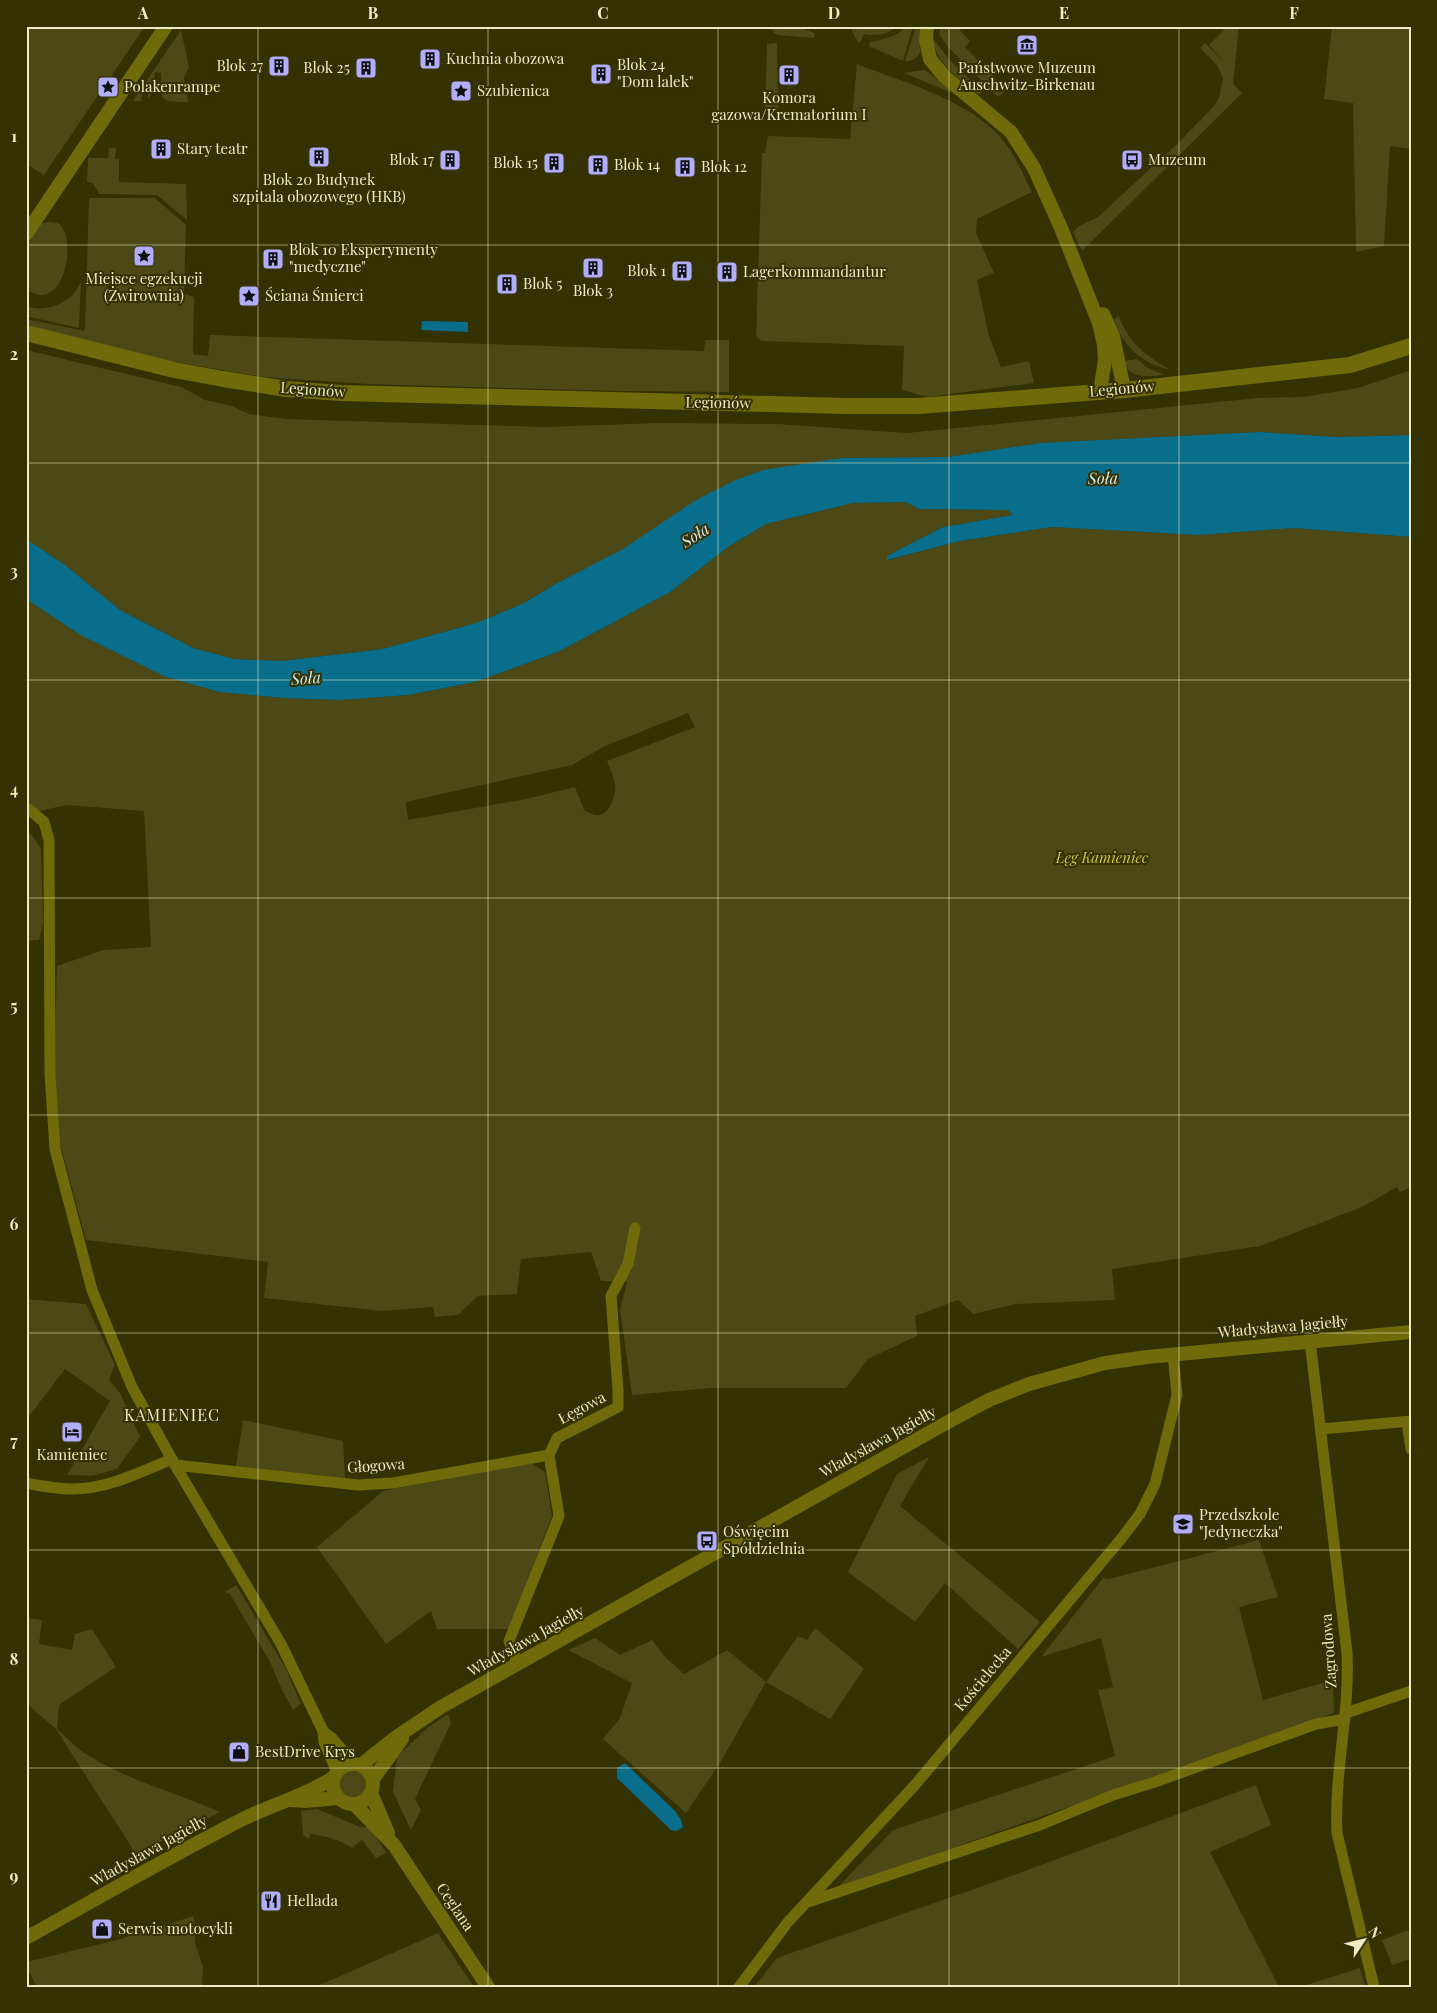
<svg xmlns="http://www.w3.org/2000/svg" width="1437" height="2013" font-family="'Playfair Display',serif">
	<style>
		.green { fill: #4c4917; fill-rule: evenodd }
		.water { fill: #096e8c }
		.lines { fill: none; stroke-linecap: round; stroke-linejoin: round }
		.minor { stroke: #706a0a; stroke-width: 11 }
		.tertiary { stroke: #706a0a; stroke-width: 14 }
		.secondary { stroke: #706a0a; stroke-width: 16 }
		.grid { fill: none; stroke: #edebc3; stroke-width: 1; stroke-opacity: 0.55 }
		.labels { text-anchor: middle; stroke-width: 4; stroke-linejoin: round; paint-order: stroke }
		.poi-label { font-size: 15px; fill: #edebc3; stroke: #343102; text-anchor: start }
		.street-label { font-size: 15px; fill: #edebc3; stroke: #343102 }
		.park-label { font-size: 15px; font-style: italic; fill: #cec545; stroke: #343102 }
		.water-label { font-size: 16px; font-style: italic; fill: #d0e8f2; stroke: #343102 }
		.neighbourhood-label { font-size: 16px; letter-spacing: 1px; fill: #edebc3; stroke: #343102 }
		.neatline { fill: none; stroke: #edebc3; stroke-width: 2 }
		.grid-label { font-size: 16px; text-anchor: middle; font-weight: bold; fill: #edebc3 }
	</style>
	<rect width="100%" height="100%" fill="#343102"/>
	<g class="green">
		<polygon points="26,26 145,26 44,175 26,164"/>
		<polygon points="796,26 814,33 815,35 814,38 778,35 774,33 770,27"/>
		<path d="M897 26C888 35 876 36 864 34L860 43 855 38 851 27Z"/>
		<path d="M905 26H913L903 61 869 46 870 42C884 39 896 38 905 26Z"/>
		<path d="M916 26H919L920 52C918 58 911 62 905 61Z"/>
		<polygon points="941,26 956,26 970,41 965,47 1007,90 998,97 948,47 939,34"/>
		<polygon points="1228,26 1239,26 1233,84 1242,93 1082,251 1073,232 1079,226 1098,217 1176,145 1214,106 1219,98 1223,78 1217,65 1200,48 1205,43 1227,65 1209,45"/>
		<polygon points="1332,26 1411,26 1411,149 1390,146 1384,246 1356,252 1353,103 1324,99"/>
		<path d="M181 30 189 67 184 78 188 102C159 103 161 100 161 73L155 72 153 92 148 99V93H142L141 100 143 101H133Z"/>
		<path d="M932 37 949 59 983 93 978 94C958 78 937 65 932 37Z"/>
		<polygon points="777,43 778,109 776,112 765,115 767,44"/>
		<path d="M857 64C909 85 980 102 1011 151 1019 164 1025 178 1032 192L977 219 976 233 994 273 977 280 989 336 1001 367 1029 361 1034 383 928 397 902 390 904 346 762 341 756 337 762 153H765L768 136 850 139Z"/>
		<polygon points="924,70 928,72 957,95 904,73"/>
		<polygon points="109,148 116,148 115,159 119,159 119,182 186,184 187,220 157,195 99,194 93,183 87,182 88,158 108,158"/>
		<polygon points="89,198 155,198 186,225 184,294 194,297 193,354 208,356 210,335 704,351 705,340 729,340 729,392 621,391 367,384 264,377 152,358 26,325 26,319 84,331 85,328"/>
		<path d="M48 222C52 222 56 222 59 224 78 238 64 317 26 289V243L40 224Z"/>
		<path d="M81 282 79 328 26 316V306C40 312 61 306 72 296 76 292 78 287 81 282Z"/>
		<path d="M1118 316C1133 347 1142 352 1170 370 1141 362 1125 349 1114 320Z"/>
		<polygon points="26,350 181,387 205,400 232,406 249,414 286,419 545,427 658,423 778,424 907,433 1258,398 1303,397 1358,388 1411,370 1411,435 1337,437 1260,432 1040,443 948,457 842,458 623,549 559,582 522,604 476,623 383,649 282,661 234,659 193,648 120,610 65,565 26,539"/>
		<path d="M1137 359 1145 366 1164 375C1149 376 1136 379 1125 367L1124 361Z"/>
		<path d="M905 502 919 509 1008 510 1013 515 943 527 887 556 888 560 960 541 1052 527 1199 535 1294 528 1411 537V1187L1400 1192 1397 1187 1362 1207 1260 1246 1112 1269 1115 1300 1015 1304 973 1314 958 1300 915 1316 917 1336 868 1359 846 1388H711L632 1395 620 1310 627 1282 601 1281 591 1252 521 1259 517 1294 478 1296 458 1315 435 1317 433 1307 381 1311 264 1298 268 1262 86 1240 58 1136 54 1074 57 966 103 950 151 947 144 811 67 805 39 811 26 803V599L82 636 166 677 219 692 283 698 340 700 408 695 475 682 558 652 670 592 728 547 766 524 853 503ZM688 713 695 727 607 761C610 768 614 777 615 784 616 795 610 817 595 815 591 814 587 812 584 810L575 787 526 799 408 820 406 802 572 765 603 747Z"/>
		<polygon points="26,828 41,848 43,924 39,940 26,941"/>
		<polygon points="26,1299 86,1304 115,1365 109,1380 120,1393 140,1437 117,1469 92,1476 67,1475 110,1401 65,1369 27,1419 26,1425"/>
		<polygon points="243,1420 343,1441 345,1478 236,1466"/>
		<polygon points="929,1457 900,1506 1040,1622 1018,1649 945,1583 915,1622 848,1572 897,1474"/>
		<polygon points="530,1462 545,1472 552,1516 509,1629 437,1629 431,1611 386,1644 317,1547 383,1491"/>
		<polygon points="1259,1540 1278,1597 1239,1607 1263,1700 1333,1680 1334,1713 836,1889 893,1830 1115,1756 1098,1690 1113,1687 1101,1638 1041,1657 1103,1578 1109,1579"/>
		<polygon points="236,1585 286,1669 301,1704 293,1710 283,1692 270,1662 230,1594 225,1592"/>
		<path d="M26 1618 42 1620 39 1644 72 1650 75 1634 92 1629 116 1667 59 1705 57 1729C67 1738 77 1749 89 1756 130 1781 177 1793 220 1812L160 1842 141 1862 56 1729 26 1703Z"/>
		<polygon points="815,1628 864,1669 830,1719 766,1682 720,1763 686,1813 603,1739 620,1718 632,1683 568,1650 595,1638 620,1655 652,1640 665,1657 684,1674 727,1650 766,1682 798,1636 807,1640"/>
		<polygon points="448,1714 451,1723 415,1799 421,1810 411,1830 393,1792 397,1757 427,1728"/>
		<circle cx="353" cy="1784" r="13"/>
		<polygon points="1256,1785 1271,1825 1210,1852 1279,1987 754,1987 777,1958 1014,1875"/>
		<path d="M317 1809 360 1827H370L386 1853 376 1858 362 1840 352 1848C339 1839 325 1836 310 1834L309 1839 303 1835 301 1811Z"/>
		<polygon points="194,1916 195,1942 203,1968 202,1987 37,1987 26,1966 26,1962 117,1940"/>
		<polygon points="1411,1929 1411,1959 1392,1965 1382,1940"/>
		<polygon points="438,1933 474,1987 314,1987 322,1984"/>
		<polygon points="1360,1968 1365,1987 1300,1987"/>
	</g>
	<g class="water">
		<polygon points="422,321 468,322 468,332 421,330"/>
		<polygon points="1260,432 1337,437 1411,435 1411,537 1294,528 1199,535 1052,527 960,541 887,560 887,556 943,527 1013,515 1008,510 919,509 905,502 853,503 766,524 728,547 670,592 558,652 475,682 408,695 340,700 283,698 219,692 166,677 82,636 26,599 26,539 65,565 120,610 193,648 234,659 282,661 383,649 476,623 522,604 559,582 623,549 696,500 736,480 763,470 842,458 948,457 1040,443"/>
		<polygon points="625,1763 675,1811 681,1820 683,1827 677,1831 671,1830 617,1778 617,1768"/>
	</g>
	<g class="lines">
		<g class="minor">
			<polyline points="26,807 44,822 49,840 50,1075 55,1149 92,1290 132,1387 175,1465 281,1644 323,1731 332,1738 354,1764"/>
			<path d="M1310 1341 1347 1653C1350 1713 1334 1772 1337 1833L1374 1987"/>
			<polyline points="1407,1422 1411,1449"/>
			<polyline points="1321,1429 1411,1421"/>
			<polyline points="175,1465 358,1485 393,1483 549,1455"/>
			<path d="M26 1483C41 1486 57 1489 72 1489 107 1489 141 1472 172 1459"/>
			<polyline points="518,1664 509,1641 559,1516 549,1455 557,1438 618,1407 618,1390 611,1296 628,1264 635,1228"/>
			<polyline points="1346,1713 1411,1691"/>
			<polyline points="323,1731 324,1742 337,1772"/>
			<polyline points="808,1902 1040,1825 1113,1795 1155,1782 1316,1724 1345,1719"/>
			<polyline points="739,1987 788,1922 915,1785 1121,1539 1140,1514 1155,1484 1177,1395 1173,1354"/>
		</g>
		<g class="tertiary">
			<polyline points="927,26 926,40 930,59 944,76 1011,132 1034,168 1061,228 1099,323 1104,345 1105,360 1100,392"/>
			<polyline points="26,234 166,26"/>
			<polyline points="1103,314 1113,336 1124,390"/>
			<circle cx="353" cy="1784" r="20"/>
			<polyline points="361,1765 395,1738 441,1707 955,1418 989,1400 1029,1384 1105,1363 1147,1357 1411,1332"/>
			<polyline points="373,1779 402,1739"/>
			<polyline points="371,1793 388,1833"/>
			<polyline points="291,1800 305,1801 338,1798"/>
			<polyline points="355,1805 394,1845 488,1987"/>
			<path d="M26 1938C98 1898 170 1856 243 1819 273 1804 305 1796 333 1778"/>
		</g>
		<polyline class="secondary" points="26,333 174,370 223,379 286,389 341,393 845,406 919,406 1124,390 1350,365 1411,346"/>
	</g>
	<path class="grid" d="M258 26V1987M488 26V1987M718 26V1987M949 26V1987M1179 26V1987M26 245H1411M26 463H1411M26 680H1411M26 898H1411M26 1115H1411M26 1333H1411M26 1550H1411M26 1768H1411"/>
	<defs>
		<g id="museum-square" transform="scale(1.125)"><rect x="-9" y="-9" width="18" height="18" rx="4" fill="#b1adfa" stroke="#343102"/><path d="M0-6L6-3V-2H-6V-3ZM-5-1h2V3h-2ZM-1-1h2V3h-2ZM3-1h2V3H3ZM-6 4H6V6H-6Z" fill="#111"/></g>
		<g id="building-square" transform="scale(1.125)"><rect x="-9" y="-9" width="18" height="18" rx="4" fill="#b1adfa" stroke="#343102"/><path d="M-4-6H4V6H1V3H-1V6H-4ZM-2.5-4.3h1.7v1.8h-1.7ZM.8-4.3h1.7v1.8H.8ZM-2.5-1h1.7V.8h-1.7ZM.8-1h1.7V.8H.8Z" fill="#111"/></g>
		<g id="sight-square" transform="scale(1.125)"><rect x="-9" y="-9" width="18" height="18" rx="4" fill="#b1adfa" stroke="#343102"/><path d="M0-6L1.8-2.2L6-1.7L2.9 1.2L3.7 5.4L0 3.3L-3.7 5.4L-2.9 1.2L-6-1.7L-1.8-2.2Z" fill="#111"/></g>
		<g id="bus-square" transform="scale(1.125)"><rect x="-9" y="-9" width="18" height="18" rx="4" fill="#b1adfa" stroke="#343102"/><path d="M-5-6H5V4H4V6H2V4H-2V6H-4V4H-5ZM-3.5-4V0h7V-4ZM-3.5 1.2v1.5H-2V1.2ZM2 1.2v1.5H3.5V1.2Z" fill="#111"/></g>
		<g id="hotel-square" transform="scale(1.125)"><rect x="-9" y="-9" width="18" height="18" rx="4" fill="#b1adfa" stroke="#343102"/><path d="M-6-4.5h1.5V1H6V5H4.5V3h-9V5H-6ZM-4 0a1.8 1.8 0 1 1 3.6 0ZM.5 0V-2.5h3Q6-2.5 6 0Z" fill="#111"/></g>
		<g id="school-square" transform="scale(1.125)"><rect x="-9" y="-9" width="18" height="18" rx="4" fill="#b1adfa" stroke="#343102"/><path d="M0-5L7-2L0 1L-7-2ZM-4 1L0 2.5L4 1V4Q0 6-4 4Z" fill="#111"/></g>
		<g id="shop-square" transform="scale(1.125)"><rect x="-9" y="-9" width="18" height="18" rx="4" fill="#b1adfa" stroke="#343102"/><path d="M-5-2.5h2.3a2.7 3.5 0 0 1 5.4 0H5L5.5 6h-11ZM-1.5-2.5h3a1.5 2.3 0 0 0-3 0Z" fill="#111"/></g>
		<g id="restaurant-square" transform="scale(1.125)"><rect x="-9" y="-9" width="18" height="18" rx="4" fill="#b1adfa" stroke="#343102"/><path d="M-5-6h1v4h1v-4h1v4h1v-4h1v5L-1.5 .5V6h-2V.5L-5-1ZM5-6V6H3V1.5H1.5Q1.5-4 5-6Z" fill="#111"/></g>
	</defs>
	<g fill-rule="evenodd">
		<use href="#museum-square" x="1027" y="45"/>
		<use href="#building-square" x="430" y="59"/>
		<use href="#building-square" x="279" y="66"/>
		<use href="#building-square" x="366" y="68"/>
		<use href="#building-square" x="601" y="74"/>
		<use href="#building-square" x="789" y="75"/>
		<use href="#sight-square" x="108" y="87"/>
		<use href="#sight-square" x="461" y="91"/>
		<use href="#building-square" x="161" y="149"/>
		<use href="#building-square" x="319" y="157"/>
		<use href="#building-square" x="450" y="160"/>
		<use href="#bus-square" x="1132" y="160"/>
		<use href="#building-square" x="554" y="163"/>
		<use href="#building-square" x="598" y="165"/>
		<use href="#building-square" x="685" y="167"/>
		<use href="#sight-square" x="144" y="256"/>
		<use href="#building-square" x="273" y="259"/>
		<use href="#building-square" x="593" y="268"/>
		<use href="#building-square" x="682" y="271"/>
		<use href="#building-square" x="727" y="272"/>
		<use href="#building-square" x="507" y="284"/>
		<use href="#sight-square" x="249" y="296"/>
		<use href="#hotel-square" x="72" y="1432"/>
		<use href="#school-square" x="1183" y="1524"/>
		<use href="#bus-square" x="707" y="1541"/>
		<use href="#shop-square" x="239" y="1752"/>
		<use href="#restaurant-square" x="271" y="1901"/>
		<use href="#shop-square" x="102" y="1929"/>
	</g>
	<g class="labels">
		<g class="poi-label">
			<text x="446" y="64">Kuchnia obozowa</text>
			<text x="617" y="70">Blok 24<tspan x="617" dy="17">"Dom lalek"</tspan></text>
			<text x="263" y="71" text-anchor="end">Blok 27</text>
			<text x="350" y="73" text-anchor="end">Blok 25</text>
			<text x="1027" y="73" text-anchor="middle">Państwowe Muzeum<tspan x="1027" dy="17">Auschwitz-Birkenau</tspan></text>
			<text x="124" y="92">Polakenrampe</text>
			<text x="477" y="96">Szubienica</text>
			<text x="789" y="103" text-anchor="middle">Komora<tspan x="789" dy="17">gazowa/Krematorium I</tspan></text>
			<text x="177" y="154">Stary teatr</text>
			<text x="434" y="165" text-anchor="end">Blok 17</text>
			<text x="1148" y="165">Muzeum</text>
			<text x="538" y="168" text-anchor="end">Blok 15</text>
			<text x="614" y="170">Blok 14</text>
			<text x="701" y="172">Blok 12</text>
			<text x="319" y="185" text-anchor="middle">Blok 20 Budynek<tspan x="319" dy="17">szpitala obozowego (HKB)</tspan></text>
			<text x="289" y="255">Blok 10 Eksperymenty<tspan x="289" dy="17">"medyczne"</tspan></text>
			<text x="666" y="276" text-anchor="end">Blok 1</text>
			<text x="743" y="277">Lagerkommandantur</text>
			<text x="144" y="284" text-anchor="middle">Miejsce egzekucji<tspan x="144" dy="17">(Żwirownia)</tspan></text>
			<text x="523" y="289">Blok 5</text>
			<text x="593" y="296" text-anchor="middle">Blok 3</text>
			<text x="265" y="301">Ściana Śmierci</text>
			<text x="72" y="1460" text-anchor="middle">Kamieniec</text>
			<text x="1199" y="1520">Przedszkole<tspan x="1199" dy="17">"Jedyneczka"</tspan></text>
			<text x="723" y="1537">Oświęcim<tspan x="723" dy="17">Spółdzielnia</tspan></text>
			<text x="255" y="1757">BestDrive Krys</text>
			<text x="287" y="1906">Hellada</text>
			<text x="118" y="1934">Serwis motocykli</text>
		</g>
		<g class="street-label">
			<text transform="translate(1122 389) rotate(-5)" y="5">Legionów</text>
			<text transform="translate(313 390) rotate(4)" y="5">Legionów</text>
			<text transform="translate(718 403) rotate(1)" y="5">Legionów</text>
			<text transform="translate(1283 1327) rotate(-5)" y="5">Władysława Jagiełły</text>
			<text transform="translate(582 1408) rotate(-28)" y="5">Łęgowa</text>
			<text transform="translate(878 1442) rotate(-29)" y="5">Władysława Jagiełły</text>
			<text transform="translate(376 1466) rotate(-4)" y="5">Głogowa</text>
			<text transform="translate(526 1641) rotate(-29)" y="5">Władysława Jagiełły</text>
			<text transform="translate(1329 1651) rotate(-94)" y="5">Zagrodowa</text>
			<text transform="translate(983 1679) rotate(-50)" y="5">Kościelecka</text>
			<text transform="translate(149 1851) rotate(-29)" y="5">Władysława Jagiełły</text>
			<text transform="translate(455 1907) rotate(56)" y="5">Ceglana</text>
		</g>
		<g class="park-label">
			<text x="1102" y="863">Łęg Kamieniec</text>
		</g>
		<g class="water-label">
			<text transform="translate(1103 478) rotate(-1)" y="6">Soła</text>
			<text transform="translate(695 535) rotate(-33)" y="6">Soła</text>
			<text transform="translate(306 678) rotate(-4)" y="6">Soła</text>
		</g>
		<g class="neighbourhood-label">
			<text x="172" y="1421">KAMIENIEC</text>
		</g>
	</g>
	<rect width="1437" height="2013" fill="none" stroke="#343102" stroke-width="55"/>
	<g transform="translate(1364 1940) rotate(55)" stroke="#343102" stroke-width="4" paint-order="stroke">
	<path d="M0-4L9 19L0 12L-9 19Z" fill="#edebc3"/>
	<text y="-8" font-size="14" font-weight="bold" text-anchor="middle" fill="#edebc3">N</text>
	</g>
	<rect x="28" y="28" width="1382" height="1958" class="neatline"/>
	<g class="grid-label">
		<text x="143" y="19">A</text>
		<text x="373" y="19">B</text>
		<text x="603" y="19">C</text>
		<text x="834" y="19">D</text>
		<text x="1064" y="19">E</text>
		<text x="1294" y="19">F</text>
		<text x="14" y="142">1</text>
		<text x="14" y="360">2</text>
		<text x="14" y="577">3</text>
		<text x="14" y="795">4</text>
		<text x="14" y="1012">5</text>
		<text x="14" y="1230">6</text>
		<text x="14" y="1447">7</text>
		<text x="14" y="1665">8</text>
		<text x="14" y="1882">9</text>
	</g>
</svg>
